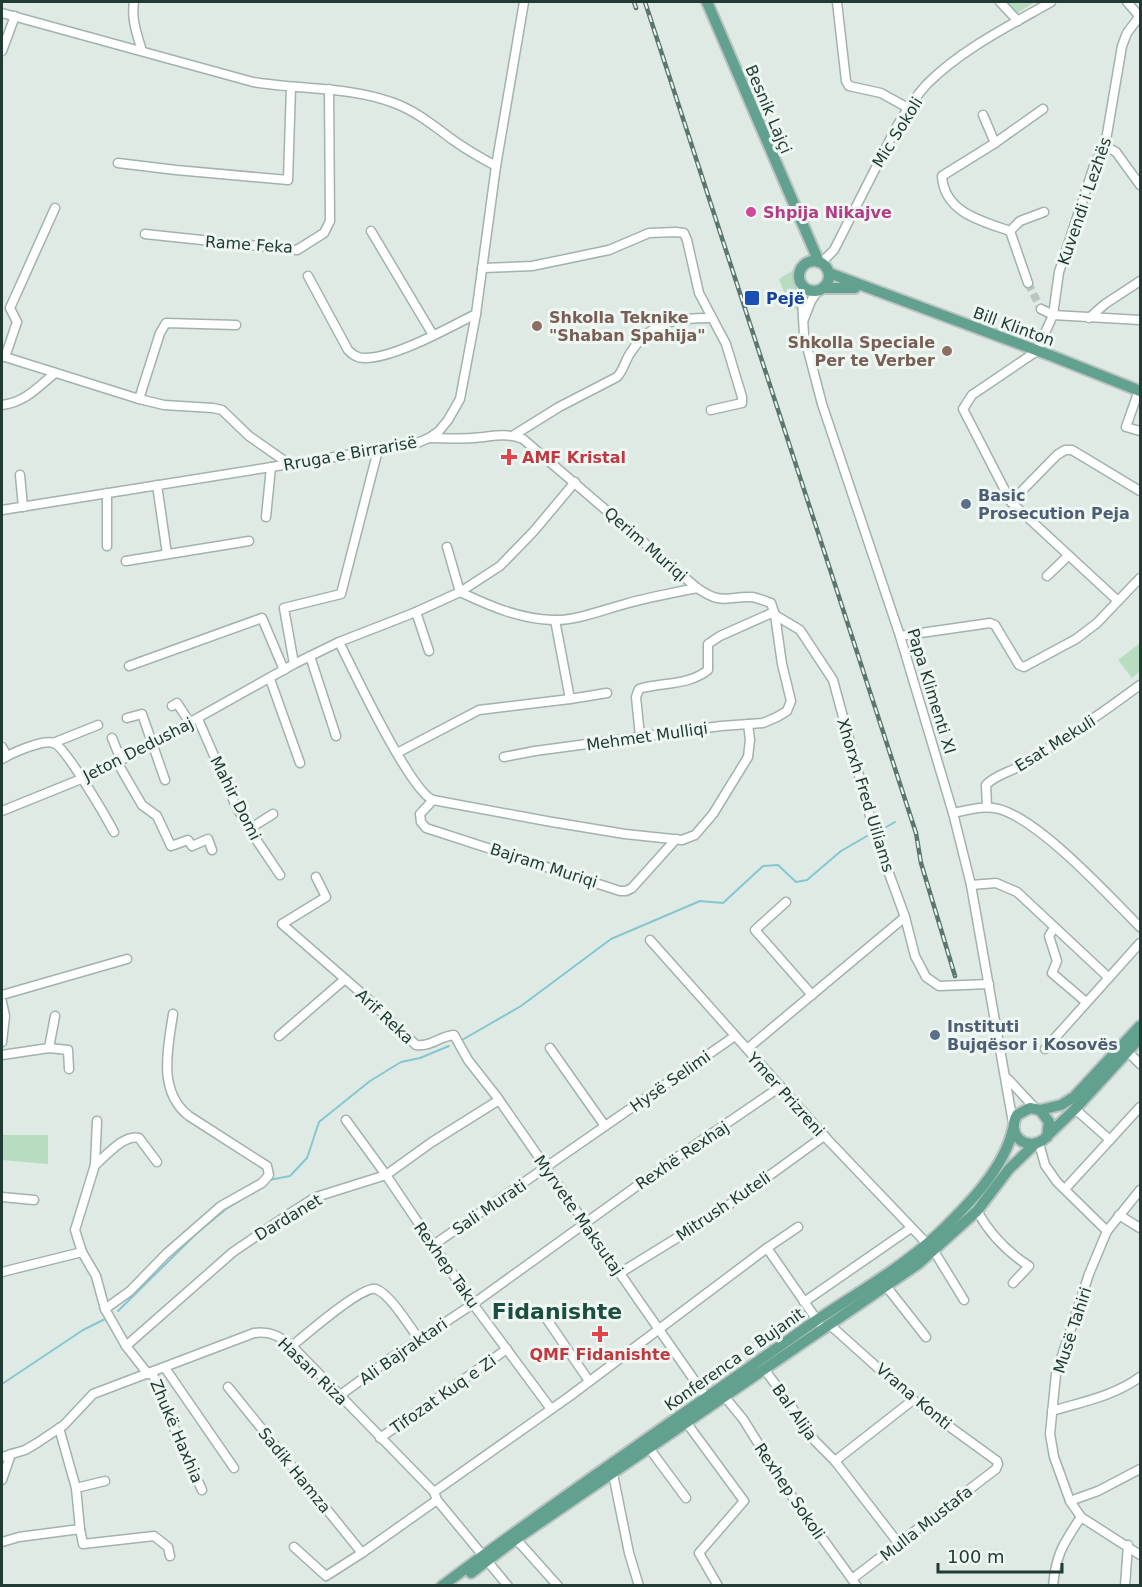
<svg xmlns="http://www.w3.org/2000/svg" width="1142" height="1587" font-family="'DejaVu Sans',sans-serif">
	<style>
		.green { fill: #b7dcc0 }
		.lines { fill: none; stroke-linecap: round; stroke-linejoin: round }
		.stream { stroke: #85c7d1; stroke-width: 2 }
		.minor-tunnel { stroke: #b9c7c1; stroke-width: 8; stroke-dasharray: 8 4; stroke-linecap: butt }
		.minor-casing { stroke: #a2b2ac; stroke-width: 11 }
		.major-casing { stroke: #bcc4c2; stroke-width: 14 }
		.minor { stroke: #fff; stroke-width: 8 }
		.major { stroke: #62a190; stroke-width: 10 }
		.rail-casing { stroke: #5a766e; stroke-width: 4.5 }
		.rail { stroke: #eff7f3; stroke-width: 2; stroke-dasharray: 7; stroke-linecap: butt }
		.hotel-dot { fill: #d1479c; stroke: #eff7f3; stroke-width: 2 }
		.transit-dot { fill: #1a4fb4; stroke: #eff7f3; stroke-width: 2 }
		.education-dot { fill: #8d6e63; stroke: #eff7f3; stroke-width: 2 }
		.health-dot { fill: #e0444e; stroke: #eff7f3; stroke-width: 2 }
		.service-dot { fill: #5c6f8a; stroke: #eff7f3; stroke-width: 2 }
		.labels { text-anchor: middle; stroke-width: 6; stroke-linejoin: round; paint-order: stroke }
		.street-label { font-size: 16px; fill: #203b33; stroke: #eff7f3 }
		.hotel-label { font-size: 16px; font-weight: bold; fill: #b23c85; stroke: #eff7f3; text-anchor: start }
		.transit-label { font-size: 16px; font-weight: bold; fill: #164399; stroke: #eff7f3; text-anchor: start }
		.education-label { font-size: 16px; font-weight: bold; fill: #785e54; stroke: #eff7f3; text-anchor: start }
		.health-label { font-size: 16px; font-weight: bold; fill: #be3a42; stroke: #eff7f3; text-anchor: start }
		.service-label { font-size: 16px; font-weight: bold; fill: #4e5e75; stroke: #eff7f3; text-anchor: start }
		.district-label { font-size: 22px; font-weight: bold; fill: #1c4d40; stroke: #eff7f3 }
	</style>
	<rect width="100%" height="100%" fill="#dfeae5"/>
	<g class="green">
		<polygon points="1007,2 1035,2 1017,13"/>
		<polygon points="797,268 799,311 789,305 779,279"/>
		<polygon points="1140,643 1140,671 1132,678 1118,660"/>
		<polygon points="2,1135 48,1135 48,1164 2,1160"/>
	</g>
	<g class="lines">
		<g class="stream">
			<polyline points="1091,725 1140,690"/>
			<polyline points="881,830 895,822"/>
			<polyline points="462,1040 521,1006 611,939 700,901 723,903 763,866 778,865 796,882 807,880 841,851 867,836"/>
			<polyline points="269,1180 290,1176 307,1158 319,1122 370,1081 401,1062 420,1058 449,1046"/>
			<polyline points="118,1311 197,1233 226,1209 258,1189"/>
			<polyline points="2,1384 83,1330 105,1319"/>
		</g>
		<polyline class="minor-tunnel" points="1028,283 1041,309"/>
		<g class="minor-casing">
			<g id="minor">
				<path d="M134 2C131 19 137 34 142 51"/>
				<polyline points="837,2 846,81 849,86 881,93 908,108"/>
				<polyline points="1000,2 1018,21"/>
				<polyline points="1127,2 1140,17"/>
				<path d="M2 13 253 82C300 90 349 86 394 103 416 111 434 126 453 140 467 150 481 158 496 166"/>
				<polyline points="2,51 15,16"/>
				<polyline points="983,115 995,143"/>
				<polyline points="1105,146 1116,152 1140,185"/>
				<polyline points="118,163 176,170 288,180 291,87"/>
				<polyline points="371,231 433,335"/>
				<path d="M1010 231C981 221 944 212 942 176L995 143 1043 109"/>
				<polyline points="1010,231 1028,283"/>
				<polyline points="1010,231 1020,221 1044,212"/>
				<polyline points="145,234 297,250 324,233 330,221 329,89"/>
				<path d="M821 263 834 250 897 126C906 111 915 97 927 84 962 49 1009 26 1051 2"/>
				<polyline points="482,268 532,266 609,250 649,233 676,232 684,233 687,240 699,293 726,344 742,397 742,403 711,410"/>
				<path d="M308 276 348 350C353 355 357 358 365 358 395 358 448 328 476 314"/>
				<polyline points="801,281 804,335 822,404 900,636 953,813 971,885 1013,1123"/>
				<polyline points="1041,309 1053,315 1140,320"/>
				<polyline points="1089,318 1105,304 1140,281"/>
				<polyline points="804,319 811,301 819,289"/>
				<polyline points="2,356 139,399 164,405 213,408 222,410 249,436 289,464"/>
				<polyline points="5,357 17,322 10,308 55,208"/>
				<polyline points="1139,390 1126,427 1140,431"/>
				<polyline points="139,399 160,333 166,323 236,325"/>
				<path d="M2 405C25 402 37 388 55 373"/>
				<path d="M514 435 559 407 617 377C624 370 625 360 631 352 651 321 677 318 711 318"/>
				<path d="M429 438C443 438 458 439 472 438 490 437 506 432 523 439L697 588C724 606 725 596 752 597 758 598 765 601 771 603L775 615 782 664 791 701 787 711 777 717 763 723 721 726 535 751 504 757"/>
				<polyline points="20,475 23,507"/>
				<polyline points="157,485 167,554"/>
				<polyline points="1011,502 1057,455 1065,450 1072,450 1140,491"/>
				<polyline points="2,510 378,450 417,443 429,438 439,431 448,420 460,399 476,314 496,166 524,2"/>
				<polyline points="266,517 271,467"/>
				<polyline points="107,546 107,493"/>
				<path d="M447 547 460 592C490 606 519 619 553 620 576 621 602 610 625 604 648 597 673 593 697 588"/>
				<polyline points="126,561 249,541"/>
				<polyline points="1047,576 1068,556"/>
				<polyline points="1118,601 1011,502 963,409 972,395 1037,351 1053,315 1059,272 1095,163 1105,146 1122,46 1127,33 1139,17"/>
				<polyline points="416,612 429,651"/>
				<polyline points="775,615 800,630 833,680 876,838 905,917 915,956 926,977 939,986 989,984"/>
				<polyline points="555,620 570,699 607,693"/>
				<polyline points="900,636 990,623 995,625 1019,665 1024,667 1076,639 1097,623 1140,578"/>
				<path d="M339 642C353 670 410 791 433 800L552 822 625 834 682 840 695 835 713 814 748 757 750 740 748 724"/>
				<polyline points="310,656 336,736"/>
				<polyline points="294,664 284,608 341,594 378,450"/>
				<polyline points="129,666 262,618 284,670"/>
				<polyline points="270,679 300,763"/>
				<polyline points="172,706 177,703 190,723"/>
				<polyline points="127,718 142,714 165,780"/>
				<polyline points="198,719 236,806 249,829 280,875"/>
				<path d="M640 736 636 697 639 689C662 682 688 686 708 670V644L720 636 774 612"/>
				<polyline points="112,738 121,760"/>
				<polyline points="53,743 98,725"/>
				<polyline points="2,747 7,756"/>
				<polyline points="397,753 479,710 570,699"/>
				<path d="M2 759C12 753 43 739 54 743 66 748 106 817 114 832"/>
				<polyline points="117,762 142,805 157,816 171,846 188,840 192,846 208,839 212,850"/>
				<polyline points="433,800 420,814 421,822 426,828 620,891 626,891 632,888 676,839"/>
				<path d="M987 807 986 785C994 776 1007 773 1018 767 1060 742 1101 714 1140 685"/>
				<polyline points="2,811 96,773 135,753 294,664 339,642 416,612 460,592 500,566 534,531 575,482"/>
				<path d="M953 813C968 810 984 805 999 809 1041 821 1108 895 1140 927"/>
				<polyline points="249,829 273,814"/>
				<path d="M316 877 326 897 282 924 367 998 416 1045C431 1047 440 1036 454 1035L468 1060 497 1097 706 1397"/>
				<polyline points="971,885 996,883 1017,892 1108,977"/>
				<polyline points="786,902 755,930 812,995"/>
				<polyline points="1054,928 1049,936 1057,961 1052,973 1086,1002"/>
				<polyline points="650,940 829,1141 934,1251 964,1300"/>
				<polyline points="2,995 127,959"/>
				<polyline points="2,1002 5,1016 2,1042"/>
				<polyline points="279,1036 345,979"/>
				<polyline points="49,1048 55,1016"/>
				<polyline points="550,1048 605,1126"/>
				<polyline points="747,1049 905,917"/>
				<polyline points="1045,1049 1140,943"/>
				<polyline points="1128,1052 1140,1064"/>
				<polyline points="2,1055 49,1048 68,1050 69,1069"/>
				<polyline points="1008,1079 1035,1108"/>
				<polyline points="1075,1109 1110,1140"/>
				<polyline points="346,1120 386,1175 473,1304 551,1409"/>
				<polyline points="97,1121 95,1165 75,1230 82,1252 96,1276 105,1309 126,1346 148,1374"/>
				<polyline points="1039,1143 1045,1165 1057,1182 1107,1231"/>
				<path d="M95 1165C106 1156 124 1134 139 1138L157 1162"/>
				<polyline points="1065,1189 1140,1107"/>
				<polyline points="1140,1190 1107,1231 1089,1274 1056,1374 1050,1434 1054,1457 1070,1501 1081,1517 1140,1555"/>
				<polyline points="2,1197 34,1200"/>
				<path d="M977 1211C990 1234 1007 1252 1029 1266L1013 1283"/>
				<polyline points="1119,1215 1140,1228"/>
				<polyline points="432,1246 735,1036"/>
				<polyline points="767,1248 798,1227"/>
				<polyline points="2,1272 82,1252"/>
				<polyline points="620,1273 719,1212 824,1136"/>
				<polyline points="886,1286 926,1337"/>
				<polyline points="804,1302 911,1228"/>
				<path d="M105 1309 130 1291 166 1254 221 1206 262 1183 269 1175 267 1166 189 1116C157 1091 168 1048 173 1014"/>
				<polyline points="546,1318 589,1381"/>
				<polyline points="830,1325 917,1403 997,1461 998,1464 996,1469 852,1579"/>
				<polyline points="126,1346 233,1252 286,1216 316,1197 386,1175 432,1142 499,1100"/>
				<path d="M292 1346C305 1335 363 1285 376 1289 391 1295 409 1326 419 1339"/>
				<polyline points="762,1366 787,1400 815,1441 835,1461 899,1544"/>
				<polyline points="165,1368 234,1468"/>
				<polyline points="152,1372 171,1421 202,1490"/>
				<polyline points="228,1387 362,1553"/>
				<polyline points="339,1396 391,1358 473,1304 673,1160 780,1087"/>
				<polyline points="724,1396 743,1419 788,1491 857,1586"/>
				<path d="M1052 1411C1082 1402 1114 1396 1140 1377"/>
				<polyline points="686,1422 744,1501 699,1553 718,1586"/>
				<polyline points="59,1428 76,1488 80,1529"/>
				<polyline points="380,1438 507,1349"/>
				<polyline points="649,1448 686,1498"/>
				<path d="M2 1457 25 1450 37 1443 64 1425 93 1394 254 1333C271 1331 279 1336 292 1346L434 1492 437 1500 508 1586"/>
				<polyline points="835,1461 913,1400"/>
				<polyline points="611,1470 613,1474 629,1553 639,1586"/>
				<polyline points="2,1480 11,1454"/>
				<polyline points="76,1488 105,1481"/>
				<polyline points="434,1492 570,1396 767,1248 819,1323"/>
				<polyline points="1070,1501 1098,1491 1140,1469"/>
				<polyline points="516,1539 558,1586"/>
				<polyline points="2,1542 19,1537 80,1529 83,1544 154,1536 168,1547 170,1556"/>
				<polyline points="294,1547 326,1576 362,1553 437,1500"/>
				<path d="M1053 1586C1056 1553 1064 1543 1081 1517"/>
				<polyline points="1125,1586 1128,1545"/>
			</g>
		</g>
		<g class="major-casing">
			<g id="major">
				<polyline points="707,2 819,262"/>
				<circle cx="814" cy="276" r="15"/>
				<polyline points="829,273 1052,356 1140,391"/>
				<polyline points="823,288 855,288"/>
				<polyline points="1040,1110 1061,1105 1074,1097 1140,1026"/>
				<path d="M1047 1137 1049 1122 1040 1110 1030 1108 1017 1115C1006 1134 1025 1152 1043 1140L1075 1109 1140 1038"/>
				<polyline points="471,1573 516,1539 918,1264 977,1211 1009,1169 1035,1144"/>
				<path d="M442 1586C559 1498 681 1416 801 1331 844 1300 899 1271 938 1234 967 1206 1004 1169 1013 1129"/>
			</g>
		</g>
		<use href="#minor" class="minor"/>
		<use href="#major" class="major"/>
		<g class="rail-casing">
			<g id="rail">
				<polyline points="634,2 636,8"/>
				<polyline points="645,2 916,833 921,863 955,976"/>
			</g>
		</g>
		<use href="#rail" class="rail"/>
	</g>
	<circle class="hotel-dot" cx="751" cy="212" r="6"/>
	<rect class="transit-dot" x="744" y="290" width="16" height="16" rx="3"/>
	<g class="education-dot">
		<circle cx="537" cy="326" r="6"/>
		<circle cx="947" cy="351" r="6"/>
	</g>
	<g class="health-dot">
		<path d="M506 448h6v6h6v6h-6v6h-6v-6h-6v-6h6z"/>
		<path d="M597 1325h6v6h6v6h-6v6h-6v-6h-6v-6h6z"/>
	</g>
	<g class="service-dot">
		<circle cx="966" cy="504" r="6"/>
		<circle cx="935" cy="1035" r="6"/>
	</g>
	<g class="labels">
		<g class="street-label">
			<text transform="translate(769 109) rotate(67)" y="6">Besnik Lajçi</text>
			<text transform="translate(897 132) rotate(-58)" y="6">Mic Sokoli</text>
			<text transform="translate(1084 201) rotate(-71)" y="6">Kuvendi i Lezhës</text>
			<text transform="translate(249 244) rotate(4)" y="6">Rame Feka</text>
			<text transform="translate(1014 326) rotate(20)" y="6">Bill Klinton</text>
			<text transform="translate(350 453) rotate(-10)" y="6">Rruga e Birrarisë</text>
			<text transform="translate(646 544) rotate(41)" y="6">Qerim Muriqi</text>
			<text transform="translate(932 691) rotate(73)" y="6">Papa Klimenti XI</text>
			<text transform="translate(647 736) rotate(-8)" y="6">Mehmet Mulliqi</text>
			<text transform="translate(1055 743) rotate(-32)" y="6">Esat Mekuli</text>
			<text transform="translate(138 749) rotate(-27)" y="6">Jeton Dedushaj</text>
			<text transform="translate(866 795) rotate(73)" y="6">Xhorxh Fred Uiliams</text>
			<text transform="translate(236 798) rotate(63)" y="6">Mahir Domi</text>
			<text transform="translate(544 865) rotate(18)" y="6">Bajram Muriqi</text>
			<text transform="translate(385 1016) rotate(43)" y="6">Arif Reka</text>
			<text transform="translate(670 1081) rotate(-35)" y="6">Hysë Selimi</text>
			<text transform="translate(786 1094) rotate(48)" y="6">Ymer Prizreni</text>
			<text transform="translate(682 1155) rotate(-34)" y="6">Rexhë Rexhaj</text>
			<text transform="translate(723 1206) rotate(-34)" y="6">Mitrush Kuteli</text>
			<text transform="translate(489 1207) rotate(-34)" y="6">Sali Murati</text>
			<text transform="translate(579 1215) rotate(55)" y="6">Myrvete Maksutaj</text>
			<text transform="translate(288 1217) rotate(-31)" y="6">Dardanet</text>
			<text transform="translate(447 1265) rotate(55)" y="6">Rexhep Taku</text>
			<text transform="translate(1072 1330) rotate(-72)" y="6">Musë Tahiri</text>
			<text transform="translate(403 1351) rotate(-35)" y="6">Ali Bajraktari</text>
			<text transform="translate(734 1359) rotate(-35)" y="6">Konferenca e Bujanit</text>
			<text transform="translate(313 1371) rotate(44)" y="6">Hasan Riza</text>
			<text transform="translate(443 1394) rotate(-35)" y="6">Tifozat Kuq e Zi</text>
			<text transform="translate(914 1396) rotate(40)" y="6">Vrana Konti</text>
			<text transform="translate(795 1412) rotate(55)" y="6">Bal Alija</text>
			<text transform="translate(177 1431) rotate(67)" y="6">Zhukë Haxhia</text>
			<text transform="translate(295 1470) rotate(51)" y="6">Sadik Hamza</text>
			<text transform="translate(790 1491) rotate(56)" y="6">Rexhep Sokoli</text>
			<text transform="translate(926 1523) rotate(-38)" y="6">Mulla Mustafa</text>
		</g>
		<g class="hotel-label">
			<text x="763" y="218">Shpija Nikajve</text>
		</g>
		<g class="transit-label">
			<text x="766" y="304">Pejë</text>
		</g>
		<g class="education-label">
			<text x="549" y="323">Shkolla Teknike<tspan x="549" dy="18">"Shaban Spahija"</tspan></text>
			<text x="935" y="348" text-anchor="end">Shkolla Speciale<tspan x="935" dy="18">Per te Verber</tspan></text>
		</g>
		<g class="health-label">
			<text x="522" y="463">AMF Kristal</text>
			<text x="600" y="1360" text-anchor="middle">QMF Fidanishte</text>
		</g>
		<g class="service-label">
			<text x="978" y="501">Basic<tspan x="978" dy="18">Prosecution Peja</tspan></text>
			<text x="947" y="1032">Instituti<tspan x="947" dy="18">Bujqësor i Kosovës</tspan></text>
		</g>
		<g class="district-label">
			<text x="557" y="1319">Fidanishte</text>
		</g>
	</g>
	<rect width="1142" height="1587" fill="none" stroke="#203b33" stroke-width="6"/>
	<path d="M938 1563v9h124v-9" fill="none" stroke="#203b33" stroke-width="3"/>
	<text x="947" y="1563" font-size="18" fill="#203b33" stroke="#eff7f3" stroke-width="4.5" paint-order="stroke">100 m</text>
</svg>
